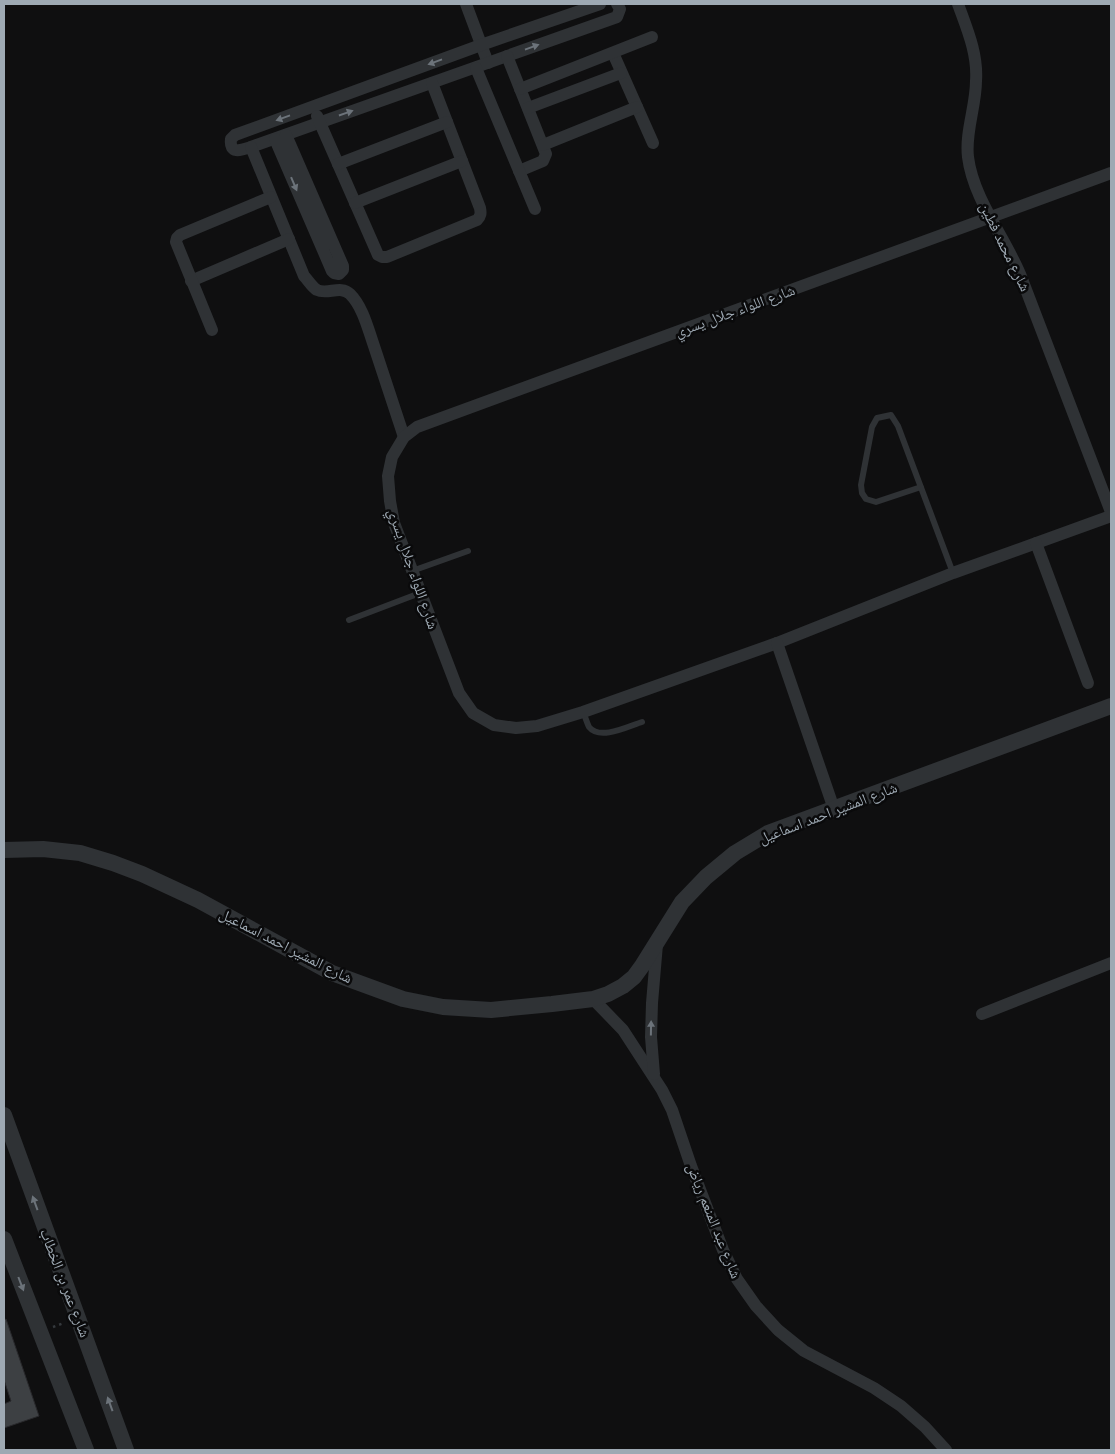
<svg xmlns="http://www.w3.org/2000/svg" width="1115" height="1454" font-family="Quicksand,'Noto Naskh Arabic',sans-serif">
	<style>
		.building { fill: #3d4043; stroke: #29292c }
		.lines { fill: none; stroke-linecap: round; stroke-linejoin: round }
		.path { stroke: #35393d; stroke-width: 2.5; stroke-dasharray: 2.5 4; stroke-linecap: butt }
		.service { stroke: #2f3235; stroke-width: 6 }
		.minor { stroke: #2f3235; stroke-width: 12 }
		.tertiary { stroke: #2f3235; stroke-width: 16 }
		.oneway { fill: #6c737a }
		.labels { text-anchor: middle; stroke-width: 5; stroke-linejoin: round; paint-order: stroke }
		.street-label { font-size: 15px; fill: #9ea9b3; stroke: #0a0a0b }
	</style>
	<rect width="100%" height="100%" fill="#0f0f10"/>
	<polygon class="building" points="6,1319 39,1416 4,1428 4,1404 11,1401 4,1380 4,1320"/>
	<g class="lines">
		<polyline class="path" points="53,1327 64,1323"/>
		<g class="service">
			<polyline points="921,487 876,502 866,499 862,493 861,485 872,427 877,418 891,415 898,426 953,573"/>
			<polyline points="412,571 468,551"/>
			<polyline points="349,620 420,593"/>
			<path d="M583 712C585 716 587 723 589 727 600 741 629 726 642 722"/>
		</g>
		<g class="minor">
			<polyline points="466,4 488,63"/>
			<path d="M600 4 481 45 235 135 231 139C229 155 242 150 251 147L617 17 620 9 617 4"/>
			<path d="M958 4C967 29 978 54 976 81 976 106 965 132 968 157 973 198 1004 236 1020 274L1111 512"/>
			<polyline points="613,53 653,143"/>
			<polyline points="507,56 546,154 543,161 519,171"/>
			<polyline points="476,68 535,209"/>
			<polyline points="520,89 652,37"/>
			<polyline points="528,108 621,73"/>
			<path d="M317 116 378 255 382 257H387L477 220C481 216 481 213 480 208L432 83"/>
			<polyline points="275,139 332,271 334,273 339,274 343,270 343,266 286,135"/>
			<polyline points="543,145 637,107"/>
			<path d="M251 147 304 276C308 280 312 287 317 290 327 295 341 285 350 294 363 307 368 329 374 346 384 376 394 406 404 437"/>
			<polyline points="338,164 447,122"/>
			<polyline points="1111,173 417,427 404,437 392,457 388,476 390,501 394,523 459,693 473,713 494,725 516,728 537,726 583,712 777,643 953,573 1111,516"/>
			<polyline points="355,203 462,161"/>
			<polyline points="191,281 289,239"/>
			<polyline points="212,330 176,242 177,238 180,235 271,197"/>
			<polyline points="1036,543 1088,683"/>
			<polyline points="777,643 834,809"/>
			<polyline points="593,999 623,1030 662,1090 672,1110 691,1166 723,1250 737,1279 756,1306 778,1330 804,1351 874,1388 901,1406 925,1427 946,1450"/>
			<polyline points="982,1014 1111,963"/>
			<polyline points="654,1074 651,1037 652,1003 657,944"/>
		</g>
		<g class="tertiary">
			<polyline points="4,850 43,849 80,853 113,863 142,874 198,900 332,973 403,999 443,1007 491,1010 552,1004 593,999 608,994 623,986 634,977 642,966 682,902 706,877 735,853 768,833 1111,706"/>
			<polyline points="4,1115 126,1450"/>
			<polyline points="4,1239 86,1450"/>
		</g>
	</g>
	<defs><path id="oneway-solid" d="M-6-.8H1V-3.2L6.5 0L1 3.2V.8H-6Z" transform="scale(1.25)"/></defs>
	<g class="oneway">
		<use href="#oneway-solid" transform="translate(532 47) rotate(-20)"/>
		<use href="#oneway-solid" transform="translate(435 62) rotate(160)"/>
		<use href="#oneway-solid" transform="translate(346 113) rotate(-19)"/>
		<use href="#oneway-solid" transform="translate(283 118) rotate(160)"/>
		<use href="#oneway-solid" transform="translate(294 184) rotate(67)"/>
		<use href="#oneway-solid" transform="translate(651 1028) rotate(-89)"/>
		<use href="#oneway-solid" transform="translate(35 1203) rotate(-110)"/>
		<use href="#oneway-solid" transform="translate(21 1284) rotate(69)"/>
		<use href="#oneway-solid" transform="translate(110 1404) rotate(-110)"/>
	</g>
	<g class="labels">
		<g class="street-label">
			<text transform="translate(1005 247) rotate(64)" y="5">شارع محمد فطين</text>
			<text transform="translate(735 311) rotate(-20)" y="5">شارع اللواء جلال يسري</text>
			<text transform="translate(413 569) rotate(71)" y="5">شارع اللواء جلال يسري</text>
			<text transform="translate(828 813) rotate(-21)" y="5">شارع المشير احمد اسماعيل</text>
			<text transform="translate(286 946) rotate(27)" y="5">شارع المشير احمد اسماعيل</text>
			<text transform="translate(714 1221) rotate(68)" y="5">شارع عبد المنعم رياض</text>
			<text transform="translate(65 1283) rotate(69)" y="5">شارع عمر بن الخطاب</text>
		</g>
	</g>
	<rect width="1115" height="1454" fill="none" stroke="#9ea9b3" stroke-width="10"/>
</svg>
